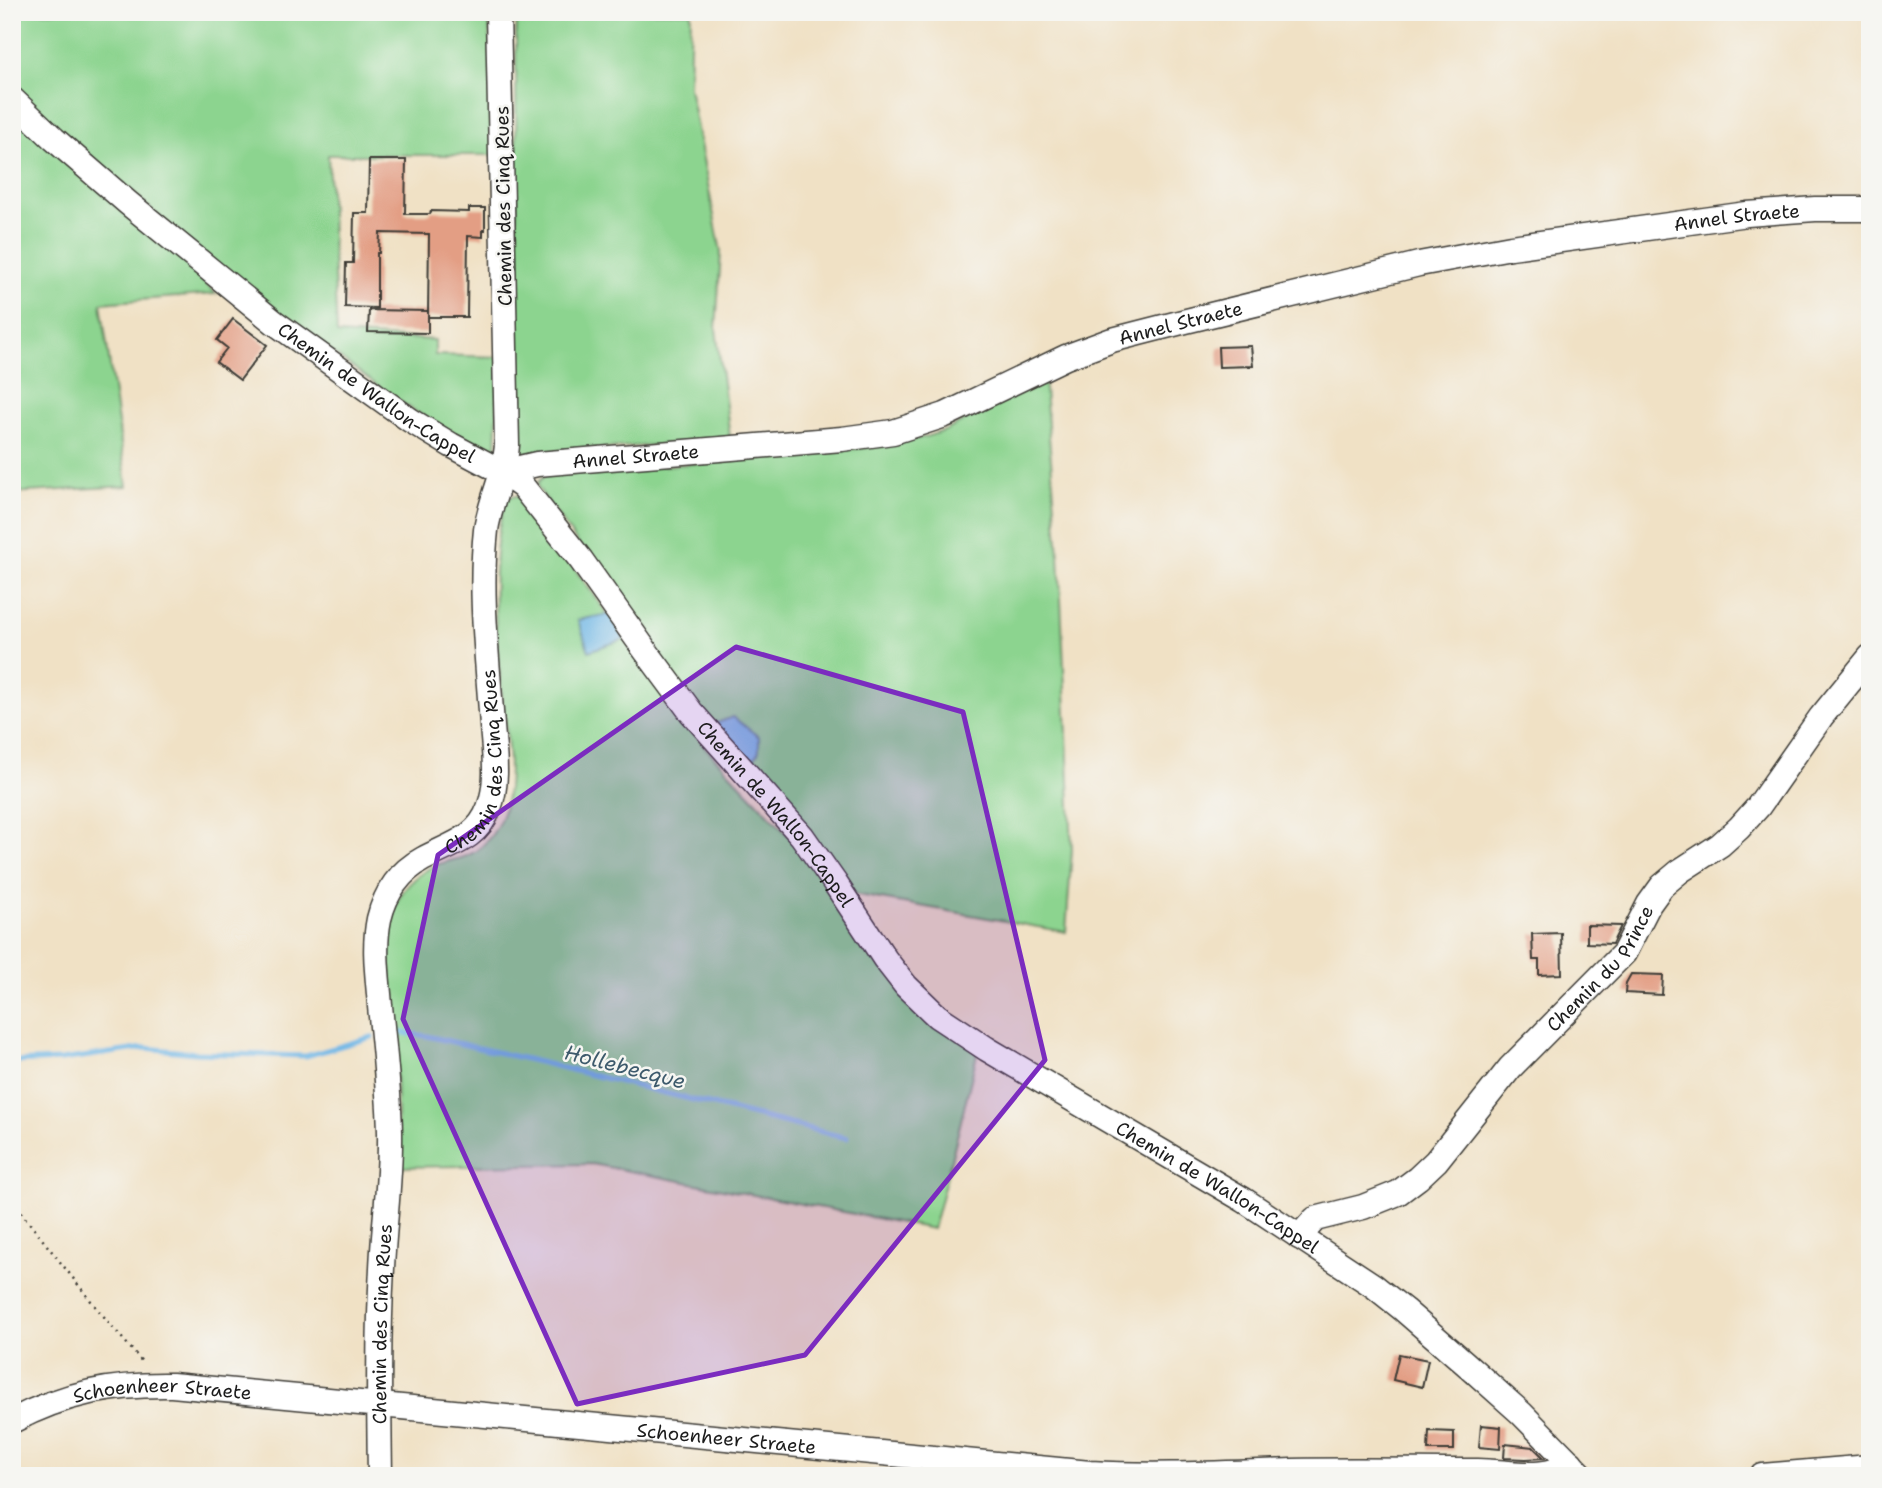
<svg xmlns="http://www.w3.org/2000/svg" width="1882" height="1488" font-family="'Shantell Sans',sans-serif">
	<style>
		.green { fill: #8cd48f; stroke: #547856; stroke-width: 2 }
		.water { fill: #6eb6e5; stroke: #456980; stroke-width: 2 }
		.lines { fill: none; stroke-linecap: round; stroke-linejoin: round }
		.stream { stroke: #6eb6e5; stroke-width: 5 }
		.building { fill: #e39e84 }
		.minor-casing { stroke: #3c3a35; stroke-width: 27 }
		.path { stroke: #3c3a35; stroke-width: 2.5; stroke-dasharray: 2 5; stroke-linecap: butt }
		.minor { stroke: #fff; stroke-width: 24 }
		.marked { fill: #7b2cbf; fill-opacity: 0.2; stroke: #7b2cbf; stroke-width: 5; stroke-linejoin: round }
		.labels { text-anchor: middle; stroke-width: 5; stroke-linejoin: round; paint-order: stroke }
		.street-label { font-size: 19px; fill: #1c1c1c; stroke: #f6f6f2 }
		.water-label { font-size: 21px; font-style: italic; fill: #3d5a6c; stroke: #f6f6f2 }
	</style>
	<rect width="100%" height="100%" fill="#f6f6f2"/>
	<filter id="ink" filterUnits="userSpaceOnUse"><feTurbulence type="fractalNoise" baseFrequency=".0143" numOctaves="2"/><feDisplacementMap in="SourceGraphic" scale="14" xChannelSelector="R" yChannelSelector="G"/><feConvolveMatrix kernelMatrix="1 2 1 2 8 2 1 2 1" color-interpolation-filters="sRGB"/></filter>
	<filter id="wash" filterUnits="userSpaceOnUse"><feTurbulence type="fractalNoise" baseFrequency=".00686" numOctaves="4" result="noise"/><feDisplacementMap in="SourceGraphic" scale="28" xChannelSelector="R" yChannelSelector="G"/><feGaussianBlur stdDeviation="1.57" result="paint"/><feColorMatrix in="noise" values="0 0 0 0 0 0 0 0 0 0 0 0 0 0 0 0 0 1.4 0 .05"/><feComposite in="paint" operator="in"/></filter>
	<g filter="url(#wash)">
		<rect width="100%" height="100%" fill="#f0e1c5"/>
		<g class="green">
			<polygon points="12,12 489,12 494,155 328,155 337,334 435,340 435,355 499,357 496,455 477,450 399,401 230,278 12,88"/>
			<polygon points="516,12 691,12 689,87 721,252 716,329 730,437 657,445 524,453 519,450 517,439"/>
			<polygon points="12,115 186,263 216,294 101,303 127,486 12,493"/>
			<polygon points="1044,378 1059,554 1072,850 1066,932 853,894 705,720 538,488 538,482 543,477 552,474 728,461 884,446 925,437 947,430"/>
			<path d="M512 496H517L527 504 706 748 779 825 978 1050 959 1129 933 1229 592 1164 398 1167C397 1126 397 1086 395 1045 393 1008 382 930 399 898 406 885 421 872 434 866 445 861 458 860 469 855 488 846 501 824 505 805 513 773 507 736 503 704 496 642 487 559 506 499Z"/>
		</g>
		<g class="water">
			<polygon points="609,614 625,639 589,651 578,620"/>
			<polygon points="733,717 759,737 759,751 751,764 712,725"/>
		</g>
		<g class="lines">
			<g class="stream">
				<polyline points="395,1032 427,1036 539,1062 847,1138"/>
				<polyline points="12,1062 61,1060 145,1048 196,1053 306,1056 372,1037"/>
			</g>
		</g>
		<g id="blocks">
			<g class="building">
				<polygon points="369,160 406,160 405,214 430,214 431,211 469,212 469,208 485,208 485,230 483,230 483,237 468,236 467,317 428,317 429,234 380,233 379,253 377,253 377,308 345,307 346,263 353,263 354,213 368,213"/>
				<polygon points="369,310 428,311 428,333 368,332"/>
				<polygon points="233,319 267,345 240,380 216,362 227,348 217,340"/>
				<polygon points="1251,346 1253,366 1219,367 1218,347"/>
				<polygon points="1587,925 1621,926 1612,944 1587,943"/>
				<polygon points="1561,933 1562,974 1539,975 1539,960 1533,960 1532,934"/>
				<polygon points="1631,974 1663,975 1662,995 1625,993 1626,983"/>
				<polygon points="1399,1354 1428,1360 1422,1387 1393,1380"/>
				<polygon points="1481,1425 1501,1427 1500,1449 1479,1447"/>
				<polygon points="1429,1431 1454,1432 1454,1450 1428,1450"/>
				<polygon points="1505,1444 1533,1447 1544,1458 1526,1459 1504,1458"/>
			</g>
		</g>
	</g>
	<g filter="url(#ink)">
		<use href="#blocks" fill-opacity="0" stroke="#3c3a35" stroke-width="2"/>
		<g class="lines">
			<g class="minor-casing">
				<g id="minor">
					<path id="s1" d="M12 99 54 139 128 203 274 322 410 420 451 445 502 472 523 487 581 560 645 650 691 712 802 836 835 883 885 959 906 986 937 1016 987 1049 1244 1200 1374 1286 1404 1310 1465 1363 1521 1413 1583 1476"/>
					<path id="s2" d="M502 472 537 464 842 439 893 432 945 415 1066 357 1112 340 1186 321 1419 264 1511 247 1747 214 1815 209H1870"/>
					<path id="s3" d="M1299 1237 1315 1219 1363 1207 1398 1193 1418 1178 1436 1161 1510 1068 1624 953 1649 904 1662 886 1680 871 1720 845 1739 828 1758 807 1821 717 1870 657"/>
					<path id="s4" d="M12 1421C65 1393 113 1384 172 1385L1090 1473C1157 1477 1225 1473 1292 1471 1354 1470 1416 1471 1478 1471 1508 1471 1545 1482 1571 1463"/>
					<path id="s5" d="M380 1476C379 1407 378 1337 382 1268 384 1222 391 1177 390 1132 389 1090 384 1048 380 1006 378 978 373 948 379 919 385 894 399 872 423 859 449 845 478 839 489 808 499 782 494 753 492 726 488 662 479 595 486 530 490 501 505 475 507 445L498 12"/>
					<polyline points="1762,1476 1870,1467"/>
				</g>
			</g>
			<polyline class="path" points="12,1201 95,1306 144,1364"/>
			<use href="#minor" class="minor"/>
		</g>
	</g>
	<path class="marked" d="M736 647 963 712 1045 1060 805 1355 577 1404 403 1019 438 855Z"/>
	<g class="labels">
		<g class="street-label">
			<text transform="translate(503 206) rotate(-91)" y="7">Chemin des Cinq Rues</text>
			<text dy="7" stroke="none"><textPath href="#s2" startOffset="1269">Annel Straete</textPath></text>
			<text dy="7" stroke="none"><textPath href="#s2" startOffset="702">Annel Straete</textPath></text>
			<text dy="7" stroke="none"><textPath href="#s1" startOffset="469">Chemin de Wallon-Cappel</textPath></text>
			<text dy="7" stroke="none"><textPath href="#s2" startOffset="135">Annel Straete</textPath></text>
			<text dy="7" stroke="none"><textPath href="#s5" startOffset="760">Chemin des Cinq Rues</textPath></text>
			<text dy="7" stroke="none"><textPath href="#s1" startOffset="1057">Chemin de Wallon-Cappel</textPath></text>
			<text dy="7" stroke="none"><textPath href="#s3" startOffset="415">Chemin du Prince</textPath></text>
			<text dy="7" stroke="none"><textPath href="#s1" startOffset="1645">Chemin de Wallon-Cappel</textPath></text>
			<text dy="7" stroke="none"><textPath href="#s5" startOffset="152">Chemin des Cinq Rues</textPath></text>
			<text dy="7" stroke="none"><textPath href="#s4" startOffset="156">Schoenheer Straete</textPath></text>
			<text dy="7" stroke="none"><textPath href="#s4" startOffset="723">Schoenheer Straete</textPath></text>
		</g>
		<g class="water-label">
			<text transform="translate(625 1067) rotate(14)" y="7">Hollebecque</text>
		</g>
	</g>
	<rect width="1882" height="1488" fill="none" stroke="#f6f6f2" stroke-width="42"/>
</svg>
